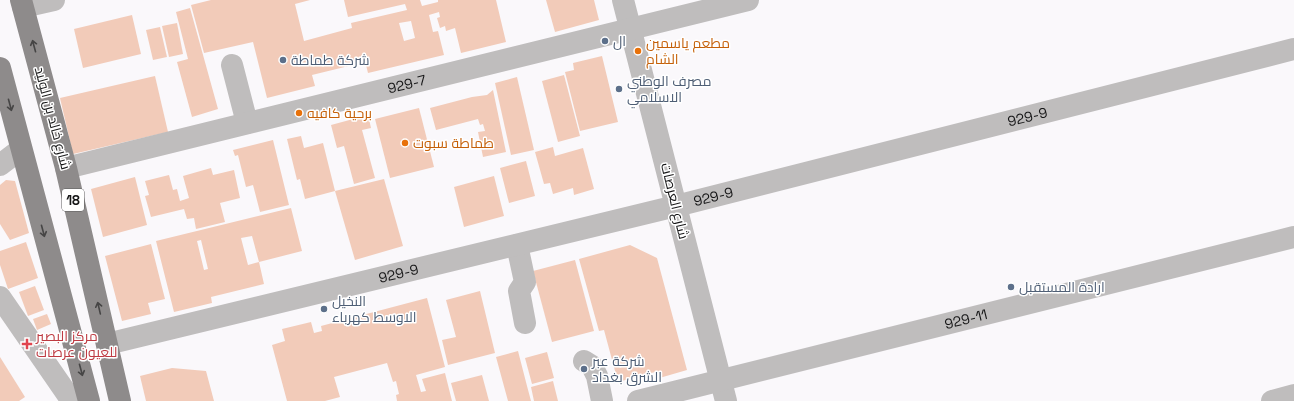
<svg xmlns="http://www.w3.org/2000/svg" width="1294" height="401" font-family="'Space Grotesk',Cairo,sans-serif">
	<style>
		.building { fill: #f2cbb9; fill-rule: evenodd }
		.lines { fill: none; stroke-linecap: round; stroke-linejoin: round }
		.minor { stroke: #bfbdbd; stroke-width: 22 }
		.major { stroke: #8e8b8b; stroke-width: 22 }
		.oneway { stroke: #464545 }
		.service-dot { fill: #5c6f8a; stroke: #fff; stroke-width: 1.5 }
		.food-dot { fill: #e8710a; stroke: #fff; stroke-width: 1.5 }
		.health-dot { fill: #e0444e; stroke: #fff; stroke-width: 1.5 }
		.labels { text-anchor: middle; stroke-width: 3; stroke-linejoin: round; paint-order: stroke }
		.shield { fill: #fff; stroke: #5c5c5d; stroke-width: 1 }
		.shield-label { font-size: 13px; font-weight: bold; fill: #161617 }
		.service-label { font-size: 14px; fill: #4e5e75; stroke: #fff; text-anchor: start }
		.food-label { font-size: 14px; fill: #c56008; stroke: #fff; text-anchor: start }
		.street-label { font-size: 14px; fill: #161617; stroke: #fff }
		.health-label { font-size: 14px; fill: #be3a42; stroke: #fff; text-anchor: start }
	</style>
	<rect width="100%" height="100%" fill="#faf8fb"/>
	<g class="building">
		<path d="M211 0H310L295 4 304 41 352 28 351 23 407 10 405 4 348 17 344 0H420L422 6 438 2V0H496L506 42 461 53 455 28 446 31 445 26 440 28 437 18 440 17 439 12 429 15 433 32 438 31 444 55 368 73 364 57 359 58 361 63 312 75 315 86 267 98 253 42 204 53 191 5ZM411 21 415 38 404 41 399 23Z"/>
		<polygon points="546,0 594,0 599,20 555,32"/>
		<polygon points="190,8 218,109 192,117 177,62 188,59 176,12"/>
		<polygon points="132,15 141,54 83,68 74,29"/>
		<polygon points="177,23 183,54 169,57 162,26"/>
		<polygon points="160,27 167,57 153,60 146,30"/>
		<polygon points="602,56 618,122 580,131 565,72 574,70 573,63"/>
		<polygon points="564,75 580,136 558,142 542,81"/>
		<polygon points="155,76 168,132 73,154 60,98"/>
		<polygon points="517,77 534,150 511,155 495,83"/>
		<polygon points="493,90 506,152 483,157 478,132 485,131 483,124 480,125 478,119 436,130 430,108 472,97 487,95"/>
		<polygon points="419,108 434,167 390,178 375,119"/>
		<polygon points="368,115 371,128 362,130 375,178 354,184 344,146 337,148 331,125"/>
		<polygon points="301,136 304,148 323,143 335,191 305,199 300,179 297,180 287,139"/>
		<polygon points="273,140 289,205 260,212 253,185 246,187 238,155 235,156 233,150"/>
		<polygon points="553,147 555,156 583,148 594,189 574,195 573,188 553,194 550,183 544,184 535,152"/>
		<polygon points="526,161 535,196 509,203 500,168"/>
		<polygon points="211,168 213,175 234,170 240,198 220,203 225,222 196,229 194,218 187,219 184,209 151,217 145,196 149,195 145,181 169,175 173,190 177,189 180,201 189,198 183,176"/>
		<polygon points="494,176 504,216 464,227 454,187"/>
		<polygon points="135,177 147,225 103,237 91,189"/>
		<polygon points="384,179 403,246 355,260 335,191"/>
		<polygon points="6,180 15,181 29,233 10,240 0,224 0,185"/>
		<path d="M291 208 302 251 259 262 252 236 241 238 248 265 259 262 264 284 211 297 212 303 174 312 156 241ZM201 240 208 269 204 270 197 241Z"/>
		<polygon points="26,242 38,278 8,289 0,265 0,251"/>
		<polygon points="151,244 165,299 148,303 151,314 122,321 105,256"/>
		<polygon points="630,245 657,258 687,370 656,379 655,372 618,382 604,330 599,331 579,259"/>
		<polygon points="575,260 594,331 552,342 533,271"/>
		<polygon points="35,286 44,310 28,316 19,292"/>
		<polygon points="480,291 495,353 448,365 442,340 456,337 446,300"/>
		<polygon points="427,298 445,367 416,375 421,392 426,391 422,379 445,373 452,401 397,401 396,395 399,394 396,381 393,382 387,363 334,377 340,397 325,401 287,401 272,345 285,341 282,329 311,322 314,333 322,331 321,326"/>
		<polygon points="47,314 51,324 37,330 33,319"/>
		<polygon points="518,351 527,386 531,401 508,401 496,357"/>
		<polygon points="547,352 554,378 532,384 525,358"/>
		<polygon points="0,357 25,397 19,401 0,401"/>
		<polygon points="172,368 206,371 214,401 146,401 140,376"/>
		<polygon points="482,375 489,401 456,401 451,383"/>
		<polygon points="553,381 558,401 534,401 531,387"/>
	</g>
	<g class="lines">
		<g class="minor">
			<polyline points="623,0 726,401"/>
			<polyline points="23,7 54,0"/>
			<polyline points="232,65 247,123"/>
			<polyline points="0,165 21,149"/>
			<path id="s1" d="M66 168 748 0"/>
			<polyline points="517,245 525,282 519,291 525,323"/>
			<polyline points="0,297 67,394 74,401"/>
			<path id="s2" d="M107 344 676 206 1294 49"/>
			<polyline points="584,361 592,366 597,376 602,401"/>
			<path id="s3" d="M638 401 1294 237"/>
			<polyline points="1272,401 1294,395"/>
		</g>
		<g class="major">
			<polyline points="21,0 66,168 120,401"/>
			<polyline points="0,68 89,401"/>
		</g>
	</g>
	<defs><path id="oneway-shaft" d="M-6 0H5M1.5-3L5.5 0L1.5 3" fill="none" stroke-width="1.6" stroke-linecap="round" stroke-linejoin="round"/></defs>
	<g class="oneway">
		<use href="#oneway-shaft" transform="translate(34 46) rotate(-105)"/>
		<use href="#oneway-shaft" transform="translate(10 105) rotate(75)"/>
		<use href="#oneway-shaft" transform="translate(43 231) rotate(75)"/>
		<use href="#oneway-shaft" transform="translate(99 308) rotate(-103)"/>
		<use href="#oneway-shaft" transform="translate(81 370) rotate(75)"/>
	</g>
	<g class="service-dot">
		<circle cx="605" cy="41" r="4"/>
		<circle cx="283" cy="60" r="4"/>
		<circle cx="619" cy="89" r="4"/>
		<circle cx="1011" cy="287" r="4"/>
		<circle cx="324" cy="309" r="4"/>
		<circle cx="584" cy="369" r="4"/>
	</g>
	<g class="food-dot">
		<circle cx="638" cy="51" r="4"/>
		<circle cx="299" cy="113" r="4"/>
		<circle cx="405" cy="143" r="4"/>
	</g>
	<path class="health-dot" d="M25 338h4v4h4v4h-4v4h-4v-4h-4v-4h4z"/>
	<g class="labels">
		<rect class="shield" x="62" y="189" width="22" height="22" rx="3"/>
		<g class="shield-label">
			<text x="73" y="205">18</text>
		</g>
		<g class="service-label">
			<text x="613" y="46">ال</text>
			<text x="291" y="65">شركة طماطة</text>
			<text x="627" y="86">مصرف الوطني<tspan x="627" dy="16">الاسلامي</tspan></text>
			<text x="1019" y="292">ارادة المستقبل</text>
			<text x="332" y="306">النخيل<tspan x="332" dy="16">الاوسط كهرباء</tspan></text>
			<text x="592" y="366">شركة عبر<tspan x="592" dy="16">الشرق بغداد</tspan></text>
		</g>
		<g class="food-label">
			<text x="646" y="48">مطعم ياسمين<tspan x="646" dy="16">الشام</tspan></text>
			<text x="307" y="118">برحية كافيه</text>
			<text x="413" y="148">طماطة سبوت</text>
		</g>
		<g class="street-label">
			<text dy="5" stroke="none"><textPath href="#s1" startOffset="351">929-7</textPath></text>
			<text dy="5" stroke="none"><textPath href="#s2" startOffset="948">929-9</textPath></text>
			<text transform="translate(53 118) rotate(75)" y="5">شارع خالد بن الوليد</text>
			<text dy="5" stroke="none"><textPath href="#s2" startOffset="624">929-9</textPath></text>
			<text transform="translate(675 201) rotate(76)" y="5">شارع العرصات</text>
			<text dy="5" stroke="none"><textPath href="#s2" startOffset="300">929-9</textPath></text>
			<text dy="5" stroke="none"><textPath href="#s3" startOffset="338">929-11</textPath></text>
		</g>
		<g class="health-label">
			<text x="36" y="341">مركز البصير<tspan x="36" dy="16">للعيون عرصات</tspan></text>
		</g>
	</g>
</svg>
